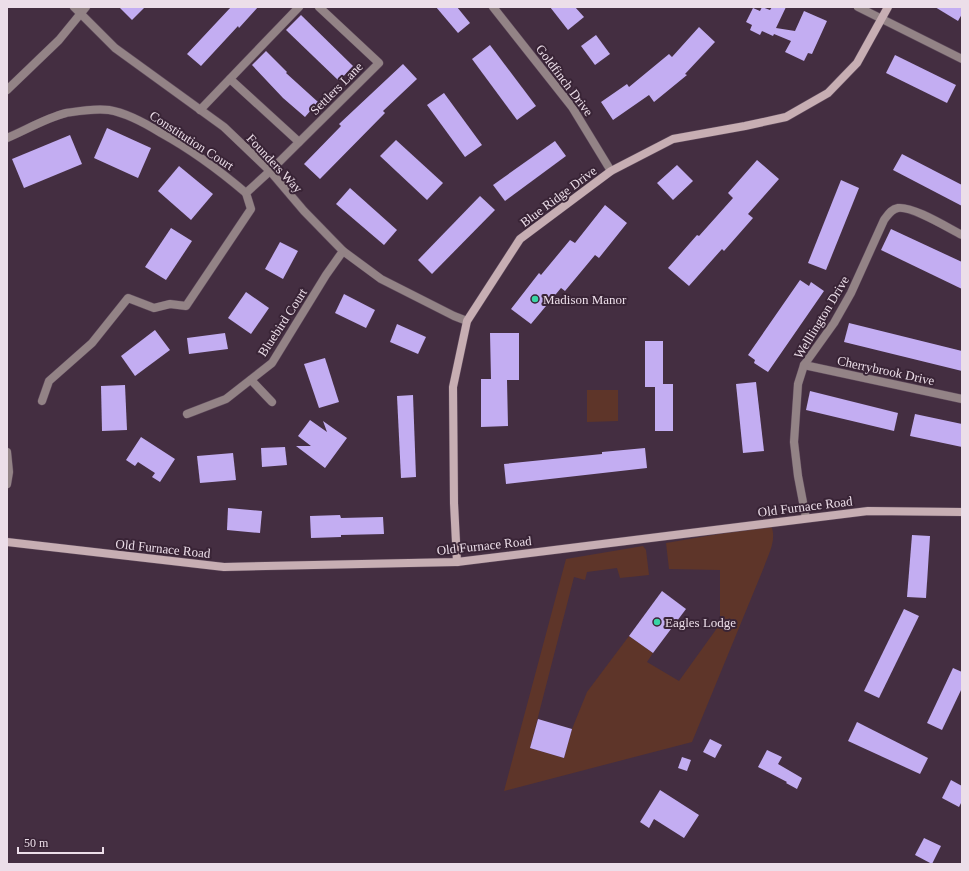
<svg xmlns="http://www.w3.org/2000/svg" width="969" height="871" font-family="Georgia,serif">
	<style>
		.green { fill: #5e3529 }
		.building { fill: #c3adf2 }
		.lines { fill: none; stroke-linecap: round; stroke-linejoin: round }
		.street-casing { stroke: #5f4a5c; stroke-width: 9 }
		.secondary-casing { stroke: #5f4a5c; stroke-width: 9 }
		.street { stroke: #938386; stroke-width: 8 }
		.secondary { stroke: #c7aeb3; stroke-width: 8 }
		.poi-dot { fill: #39d4a5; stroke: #392436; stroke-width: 1.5 }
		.labels { text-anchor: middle; stroke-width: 4; stroke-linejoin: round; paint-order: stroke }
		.street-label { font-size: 13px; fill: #ecdee9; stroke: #392436 }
		.poi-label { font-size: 13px; fill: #ecdee9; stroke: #392436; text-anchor: start }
	</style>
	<rect width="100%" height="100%" fill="#442e41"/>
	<g class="green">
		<polygon points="587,390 618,390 618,421 587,422"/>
		<path d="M771 525C777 540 769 553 764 567L692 742 504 791 566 559 643 546 646 550 649 575 620 578 617 568 587 572 585 580 574 577 530 748 564 758 572 729 587 692 629 636 653 653 647 662 679 681 720 624V570L669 569 666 543Z"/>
	</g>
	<g class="building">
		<polygon points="119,7 145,7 132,20"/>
		<polygon points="231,7 258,7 239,28 238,26 201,66 187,54"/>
		<polygon points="436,7 457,7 470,23 458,33"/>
		<polygon points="550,7 575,7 584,17 568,30"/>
		<polygon points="762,7 770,10 772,7 786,7 776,28 795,31 804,11 827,21 812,54 808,53 804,61 785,52 791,41 774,34 773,36 762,31 760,35 750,30 752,25 746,22 753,8 760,11"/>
		<polygon points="935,7 962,7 962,14 958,21"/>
		<polygon points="301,15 353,66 339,81 286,30"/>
		<polygon points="699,27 715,42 685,74 687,75 654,102 649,95 613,120 601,102 627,84 629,87 669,54 672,57"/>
		<polygon points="596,35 610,54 595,65 581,46"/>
		<polygon points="490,45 536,106 517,120 472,59"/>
		<polygon points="266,51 287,72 286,73 318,102 305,117 283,98 252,65"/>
		<polygon points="895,55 956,85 947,103 886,73"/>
		<polygon points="403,64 417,79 383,111 385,113 320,179 304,164 341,126 339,124"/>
		<polygon points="444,93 482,145 465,157 427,105"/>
		<polygon points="107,128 151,148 138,178 94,158"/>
		<polygon points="70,135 82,164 24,188 12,159"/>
		<polygon points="396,140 443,183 427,200 380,156"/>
		<polygon points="555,141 566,156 505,201 493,185"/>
		<polygon points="902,154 962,185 962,206 893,170"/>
		<polygon points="757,160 779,179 748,214 753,218 724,251 722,249 689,286 668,268 697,235 699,236 733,198 728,193"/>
		<polygon points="677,165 693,181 673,200 657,183"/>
		<polygon points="179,166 213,194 191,220 158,191"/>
		<polygon points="841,180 859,188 826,270 808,263"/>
		<polygon points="350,188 397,230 384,245 336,204"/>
		<polygon points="480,196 495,210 432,274 418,260"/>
		<polygon points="605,205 627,223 599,258 595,255 565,291 561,288 531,324 511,309 539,273 541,275 570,240 575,243"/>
		<polygon points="171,228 192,241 166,280 145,267"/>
		<polygon points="891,229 962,262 962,289 881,250"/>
		<polygon points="280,242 298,251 283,279 265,269"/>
		<polygon points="800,280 809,286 811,282 824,291 768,372 754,363 755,360 748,355"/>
		<polygon points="246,292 269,308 251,334 228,318"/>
		<polygon points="344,294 375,310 366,328 335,313"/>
		<polygon points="849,323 962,351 962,371 844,342"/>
		<polygon points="397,324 426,337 418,354 390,342"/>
		<polygon points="155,330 170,350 135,376 121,356"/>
		<polygon points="225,333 228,349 189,354 187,338"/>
		<polygon points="490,333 519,333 519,380 507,380 508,426 481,427 481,379 491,379"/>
		<polygon points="645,341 663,341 663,384 673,384 673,431 655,431 655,387 645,387"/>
		<polygon points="325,358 339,402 319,408 304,364"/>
		<polygon points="756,382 764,451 743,453 736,384"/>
		<polygon points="125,385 127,430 102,431 101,386"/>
		<polygon points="810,391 898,413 894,431 806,410"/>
		<polygon points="413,395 416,477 401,478 397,396"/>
		<polygon points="915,414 962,424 962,447 910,436"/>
		<polygon points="310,420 327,432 323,421 347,438 325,468 296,446 311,446 298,436"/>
		<polygon points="141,437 175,459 160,482 152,477 155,473 138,462 135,466 126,460"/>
		<polygon points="285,447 287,465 262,467 261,448"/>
		<polygon points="645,448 647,468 506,484 504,464 602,454 602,452"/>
		<polygon points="233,453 236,480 200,483 197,456"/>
		<polygon points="228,508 262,511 260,533 227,530"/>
		<polygon points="340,515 341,518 383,517 384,534 341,535 341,537 311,538 310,516"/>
		<polygon points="912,535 930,536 926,598 907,597"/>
		<polygon points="662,591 686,609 653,653 629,636"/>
		<polygon points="904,609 919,616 879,698 864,691"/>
		<polygon points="953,668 962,672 962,688 942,730 927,723"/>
		<polygon points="538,719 572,729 564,758 530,748"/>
		<polygon points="857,722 928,758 920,774 848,741"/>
		<polygon points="710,739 722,745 715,758 703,752"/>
		<polygon points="767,750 782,757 778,764 802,778 797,789 786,783 787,782 758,767"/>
		<polygon points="682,757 691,760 687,771 678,768"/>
		<polygon points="951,780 962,786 962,801 959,807 942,798"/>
		<polygon points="660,790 699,815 684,838 654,819 649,828 640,822"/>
		<polygon points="924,838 941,846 932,864 915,855"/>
	</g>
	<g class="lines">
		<g class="street-casing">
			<g id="street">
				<polyline points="74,7 115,48 224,127 270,171 304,211 343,251 381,279 454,316 467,321"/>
				<polyline points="493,7 572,107 611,171"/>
				<polyline points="858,7 962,59"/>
				<polyline points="230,79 299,142"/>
				<polyline points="7,90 59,40 86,7"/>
				<polyline points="200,110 299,7"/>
				<path d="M7 138C26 130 46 118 66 113 79 111 95 108 109 110 127 113 145 123 161 133 192 150 219 170 246 193"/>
				<polyline points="804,365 962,399"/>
				<polyline points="251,380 272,402"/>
				<polyline points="42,401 49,381 92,343 128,298 154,308 170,304 186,306 251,209 246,193 270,171 379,63 319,7"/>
				<polyline points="187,414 226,399 272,363 326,275 343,251"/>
				<polyline points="7,452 9,472 7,484"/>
				<path d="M806 518 798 476 794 442 798 384 804 365 834 323 851 293 884 220C888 215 891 209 898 208 913 206 948 228 962 235"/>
			</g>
		</g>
		<g class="secondary-casing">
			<g id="secondary">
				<polyline points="7,542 224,567 457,562 868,511 962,512"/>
				<polyline points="457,562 454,503 453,387 467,321 520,239 611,171 673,139 745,126 786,117 828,93 857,63 888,7"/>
			</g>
		</g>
		<use href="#street" class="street"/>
		<use href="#secondary" class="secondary"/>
	</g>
	<g class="poi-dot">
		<circle cx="535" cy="299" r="4"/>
		<circle cx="657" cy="622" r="4"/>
	</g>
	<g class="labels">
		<g class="street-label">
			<text transform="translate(565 80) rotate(53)" y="5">Goldfinch Drive</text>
			<text transform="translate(336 88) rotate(-45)" y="5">Settlers Lane</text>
			<text transform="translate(192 140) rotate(33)" y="5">Constitution Court</text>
			<text transform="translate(275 163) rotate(47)" y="5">Founders Way</text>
			<text transform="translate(558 196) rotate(-37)" y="5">Blue Ridge Drive</text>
			<text transform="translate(821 317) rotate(-59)" y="5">Welllington Drive</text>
			<text transform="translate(282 322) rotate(-57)" y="5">Bluebird Court</text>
			<text transform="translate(886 370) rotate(12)" y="5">Cherrybrook Drive</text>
			<text transform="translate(805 506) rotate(-7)" y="5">Old Furnace Road</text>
			<text transform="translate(484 545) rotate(-6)" y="5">Old Furnace Road</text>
			<text transform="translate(163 548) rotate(6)" y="5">Old Furnace Road</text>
		</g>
		<g class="poi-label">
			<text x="543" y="304">Madison Manor</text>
			<text x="665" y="627">Eagles Lodge</text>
		</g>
	</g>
	<rect width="969" height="871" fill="none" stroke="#ecdee9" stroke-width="16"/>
	<path d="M18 847v6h85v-6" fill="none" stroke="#ecdee9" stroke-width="2"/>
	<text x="24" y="847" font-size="12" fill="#ecdee9" stroke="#392436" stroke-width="3" paint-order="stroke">50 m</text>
</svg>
